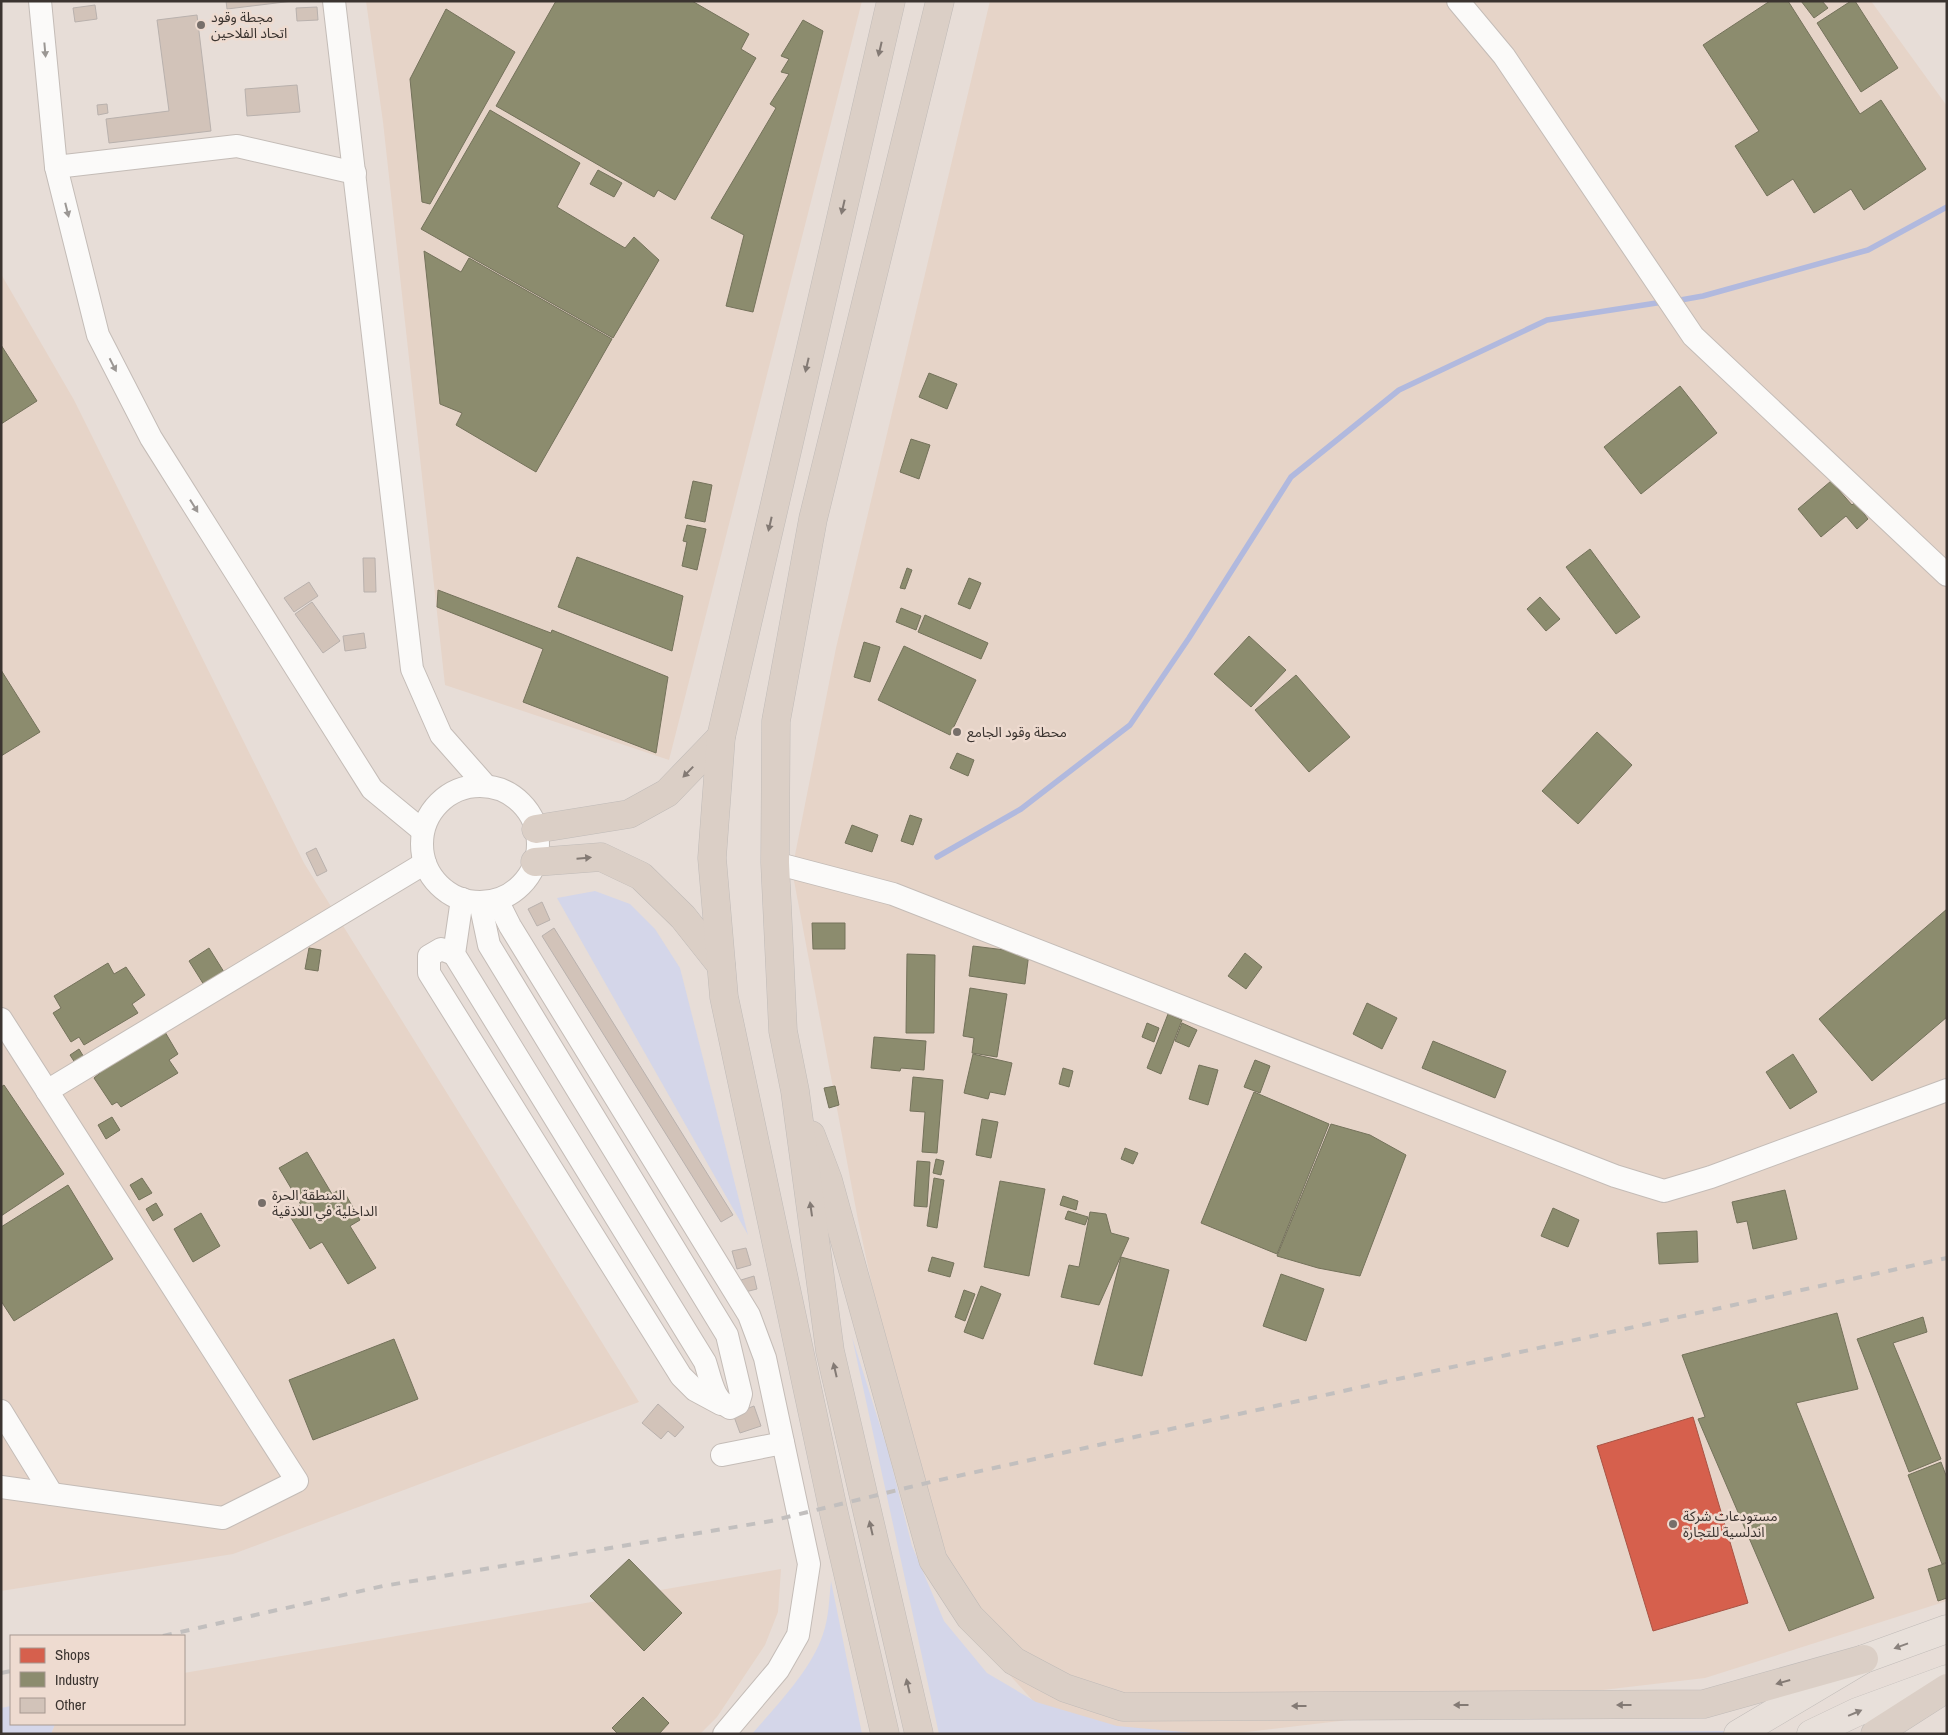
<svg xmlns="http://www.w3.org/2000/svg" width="1948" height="1735" font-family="'Archivo Narrow','Noto Sans Arabic',sans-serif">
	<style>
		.built { fill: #e6d4c8 }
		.green { fill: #d4d6e9 }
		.shops { fill: #d6604d; stroke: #a85344 }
		.industry { fill: #8c8c6e; stroke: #74725b }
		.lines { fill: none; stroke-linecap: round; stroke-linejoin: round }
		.stream { stroke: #b1b9de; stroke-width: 5.5 }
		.building { fill: #d2c3b9; stroke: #b9b1ad }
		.minor-casing { stroke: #c4bcb7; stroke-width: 24 }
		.major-casing { stroke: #c0bbb8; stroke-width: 29 }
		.highway-casing { stroke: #c0bbb8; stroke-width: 29 }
		.minor { stroke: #fbfaf9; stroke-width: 22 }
		.major { stroke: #e8e0da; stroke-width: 28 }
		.highway { stroke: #dbcfc6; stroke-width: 28 }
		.rail { stroke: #c2bfbe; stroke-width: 4; stroke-dasharray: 9 9; stroke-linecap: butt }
		.oneway { fill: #837a74 }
		.oneway2 { fill: #9b9794 }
		.oneway3 { fill: #89817c }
		.poi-dot { fill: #776f6a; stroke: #eedbd0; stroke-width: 2 }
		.labels { text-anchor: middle; stroke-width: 5; stroke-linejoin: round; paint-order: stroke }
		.poi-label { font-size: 14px; fill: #3b3430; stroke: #eedbd0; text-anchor: start }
	</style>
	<rect width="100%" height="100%" fill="#e7ddd7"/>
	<g class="built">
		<polygon points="366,1 862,1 669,760 445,685 383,122"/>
		<polygon points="990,1 1871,1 1947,106 1947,1601 1705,1678 1230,1734 1138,1734 1053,1723 943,1601 905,1439 858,1220 792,870 836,648"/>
		<polygon points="1,274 74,400 304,863 639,1402 233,1554 1,1591"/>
		<polygon points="781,1569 778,1612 765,1645 717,1717 700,1734 51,1734 55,1724 184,1724 184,1673"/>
	</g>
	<g class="green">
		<polygon points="595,891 630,904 655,929 680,968 748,1235 557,898"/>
		<polygon points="852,1337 888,1451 912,1546 944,1621 987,1673 1036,1702 1117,1726 1205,1734 939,1734"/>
		<path d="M831 1581 862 1734H752C776 1706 812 1669 823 1634 829 1617 829 1599 831 1581Z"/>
		<polygon points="11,1706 11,1724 55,1724 51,1734 1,1734 1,1708"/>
		<polygon points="1725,1731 1720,1734 1324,1734"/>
	</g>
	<polygon class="shops" points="1693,1417 1748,1603 1653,1631 1597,1446"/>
	<g class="industry">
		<polygon points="556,1 692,1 749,34 741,49 756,58 675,200 658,190 654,197 496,106"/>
		<polygon points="1770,1 1788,1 1860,114 1881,100 1926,169 1864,210 1851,189 1814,213 1793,179 1767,196 1735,146 1759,131 1703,45"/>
		<polygon points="1801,1 1822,1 1828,8 1814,18"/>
		<polygon points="1851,1 1855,1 1898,68 1861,92 1817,23"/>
		<polygon points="446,9 515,52 430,204 422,202 410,79"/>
		<polygon points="803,20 823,31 753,312 726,306 744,235 711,218 776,108 770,104 789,74 781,72 789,59 781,56"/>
		<polygon points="490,110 580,163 557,207 625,248 634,237 659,260 613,338 421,229"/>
		<polygon points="598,170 622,183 614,197 590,184"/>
		<polygon points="424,251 461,272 469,258 612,339 536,472 456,425 462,413 440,404"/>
		<polygon points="1,345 37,401 1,424"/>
		<polygon points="929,373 957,384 947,409 919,397"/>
		<polygon points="1680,386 1717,433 1641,494 1604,447"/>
		<polygon points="911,439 930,445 919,479 900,472"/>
		<polygon points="693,481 712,485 705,522 685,518"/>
		<polygon points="1831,481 1852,505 1855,502 1868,519 1857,529 1846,516 1821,537 1798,509"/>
		<polygon points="687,525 706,529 697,570 682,566 687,542 683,541"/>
		<polygon points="1590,549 1640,617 1616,634 1566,567"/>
		<polygon points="577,557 683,596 672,651 558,607"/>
		<polygon points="907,568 912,570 905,589 900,588"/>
		<polygon points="969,578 981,583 970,609 958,604"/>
		<polygon points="438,590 551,633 552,630 668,677 656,753 523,702 543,649 437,607"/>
		<polygon points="1540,597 1560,619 1546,631 1527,609"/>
		<polygon points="901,608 921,616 916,630 896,622"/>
		<polygon points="925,615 988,643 981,659 918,632"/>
		<polygon points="1249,636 1286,670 1251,707 1214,674"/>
		<polygon points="864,642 880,647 870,682 854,677"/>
		<polygon points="904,646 976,680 950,735 878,700"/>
		<polygon points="1,670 40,732 1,756"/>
		<polygon points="1296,675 1350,737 1309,772 1255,710"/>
		<polygon points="1597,732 1632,765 1578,824 1542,791"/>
		<polygon points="957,753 974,760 968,776 950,768"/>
		<polygon points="910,815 922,819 913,845 901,841"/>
		<polygon points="852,825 878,835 872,852 845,843"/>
		<polygon points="1947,909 1947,1017 1872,1081 1819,1019"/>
		<polygon points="812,923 845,923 845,949 813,949"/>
		<polygon points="973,946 1029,953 1025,984 969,976"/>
		<polygon points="209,948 224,972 204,985 189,961"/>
		<polygon points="309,948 321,950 318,971 305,969"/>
		<polygon points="1245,953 1262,967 1246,989 1228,976"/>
		<polygon points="907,954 935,955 934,1033 906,1033"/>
		<polygon points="108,963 114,974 126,967 145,995 132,1004 138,1013 84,1045 79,1037 71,1042 53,1013 61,1008 54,996"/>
		<polygon points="970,988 1007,994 997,1057 972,1053 974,1038 963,1036"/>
		<polygon points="1367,1003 1397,1018 1382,1049 1353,1034"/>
		<polygon points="1168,1014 1182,1020 1161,1074 1147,1068"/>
		<polygon points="1147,1023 1159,1028 1154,1042 1142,1037"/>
		<polygon points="1182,1023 1197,1030 1189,1047 1175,1041"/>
		<polygon points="165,1032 178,1054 169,1060 178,1073 121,1107 117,1102 112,1105 94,1078 100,1073 95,1065"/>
		<polygon points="874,1037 926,1041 924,1070 901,1068 900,1071 871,1068"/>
		<polygon points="1433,1041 1506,1071 1495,1098 1422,1068"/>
		<polygon points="79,1049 88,1064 79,1069 70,1055"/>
		<polygon points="973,1054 1012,1063 1005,1095 990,1092 988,1099 964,1093"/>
		<polygon points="1793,1054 1817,1092 1790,1109 1766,1072"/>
		<polygon points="1255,1060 1270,1066 1260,1093 1244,1087"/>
		<polygon points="1199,1065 1218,1070 1208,1105 1189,1099"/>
		<polygon points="1063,1068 1073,1071 1069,1087 1059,1084"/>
		<polygon points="913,1077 943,1080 937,1153 922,1152 925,1112 910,1111"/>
		<polygon points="4,1085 64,1174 1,1216 1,1087"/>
		<polygon points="835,1086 839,1105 829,1108 824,1088"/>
		<polygon points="1254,1092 1329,1124 1277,1254 1201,1223"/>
		<polygon points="112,1117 120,1130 106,1139 98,1125"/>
		<polygon points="982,1119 998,1122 991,1158 976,1155"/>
		<polygon points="1331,1124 1370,1135 1406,1155 1360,1276 1318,1268 1277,1256"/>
		<polygon points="1125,1148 1138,1153 1133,1164 1121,1159"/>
		<polygon points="307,1152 332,1194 342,1188 360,1220 350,1226 376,1268 348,1284 322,1242 310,1249 288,1213 301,1205 279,1168"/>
		<polygon points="936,1159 944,1161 941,1175 933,1173"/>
		<polygon points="917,1161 930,1162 927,1207 914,1206"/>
		<polygon points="142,1178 152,1193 139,1200 130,1185"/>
		<polygon points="934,1178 944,1180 937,1228 927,1226"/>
		<polygon points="1000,1181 1045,1189 1029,1276 984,1267"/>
		<polygon points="68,1185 113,1259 14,1321 1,1301 1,1227"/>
		<polygon points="1785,1190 1797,1239 1753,1249 1747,1221 1737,1223 1732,1202"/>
		<polygon points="1063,1196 1078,1201 1076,1210 1060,1205"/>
		<polygon points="156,1203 163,1215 153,1221 146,1209"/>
		<polygon points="1553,1208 1579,1220 1568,1247 1541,1236"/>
		<polygon points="1068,1211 1088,1217 1085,1225 1065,1219"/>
		<polygon points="1090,1212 1106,1214 1111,1233 1129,1238 1099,1305 1061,1297 1069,1265 1079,1267"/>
		<polygon points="201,1213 220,1246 193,1262 174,1229"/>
		<polygon points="1697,1231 1698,1262 1659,1264 1657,1233"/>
		<polygon points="932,1257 954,1263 950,1277 928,1271"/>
		<polygon points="1121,1257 1169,1270 1142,1376 1094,1364"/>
		<polygon points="1281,1274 1324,1289 1306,1341 1263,1326"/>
		<polygon points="981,1286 1001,1294 983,1339 964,1332"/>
		<polygon points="964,1290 975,1294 965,1321 955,1317"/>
		<polygon points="1837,1313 1858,1389 1796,1403 1874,1598 1789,1631 1698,1419 1705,1417 1682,1355"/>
		<polygon points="1923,1317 1927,1332 1893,1343 1941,1459 1909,1472 1857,1339"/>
		<polygon points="394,1339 418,1399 313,1440 289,1380"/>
		<polygon points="1941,1462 1947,1478 1947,1562 1942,1564 1908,1475"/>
		<polygon points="629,1559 682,1613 644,1651 590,1596"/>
		<polygon points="1947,1563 1947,1598 1938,1601 1928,1569"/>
		<polygon points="643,1697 669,1723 659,1734 618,1734 612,1728"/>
	</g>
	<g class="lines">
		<g class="stream">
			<polyline points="1675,301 1703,296 1868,250 1947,207"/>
			<polyline points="937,857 1021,809 1130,725 1189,638 1291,477 1399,390 1547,320 1663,302"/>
		</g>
	</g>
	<g class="building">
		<polygon points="226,1 293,1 227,9"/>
		<polygon points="95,5 97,19 75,22 73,8"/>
		<polygon points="317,7 318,20 297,21 296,8"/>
		<polygon points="197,15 211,131 109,143 106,119 169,111 157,20"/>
		<polygon points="297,85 300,112 247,116 245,89"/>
		<polygon points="107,104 108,113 98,115 97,105"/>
		<polygon points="363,558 375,558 376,592 364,592"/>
		<polygon points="309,582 318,596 294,612 284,598"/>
		<polygon points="312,602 340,641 323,653 295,614"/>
		<polygon points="364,633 366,648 345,651 343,636"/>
		<polygon points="316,848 327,871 317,876 306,853"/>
		<polygon points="542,902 550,920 537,926 528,909"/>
		<polygon points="554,928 733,1215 721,1222 542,936"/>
		<polygon points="746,1248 751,1265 737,1269 732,1251"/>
		<polygon points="754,1276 757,1289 745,1292 741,1280"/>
		<polygon points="658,1404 684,1427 675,1437 668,1431 661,1439 642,1423"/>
		<polygon points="754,1406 761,1426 740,1433 733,1414"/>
	</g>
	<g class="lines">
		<g class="minor-casing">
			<g id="minor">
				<polyline points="40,1 56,167 98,335 151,438 372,789 423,831"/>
				<polyline points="334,1 412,669 441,735 486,786"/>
				<polyline points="1458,1 1504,56 1693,336 1947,575"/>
				<polyline points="56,167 237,146 355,173"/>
				<circle cx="480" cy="844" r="58"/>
				<polyline points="775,863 893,894 1615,1176 1664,1191 1711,1177 1947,1090"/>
				<path d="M462 899 454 954 705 1362C711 1380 713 1400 730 1408L738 1404 741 1394 727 1335 489 945 480 902"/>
				<polyline points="497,900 510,926 749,1315 765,1358 809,1564 798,1635 778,1670 724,1734"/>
				<polyline points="454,954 441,949 429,956 429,973 681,1376 695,1390 721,1404"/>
				<polyline points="1,1019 297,1481 223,1518 1,1487"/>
				<polyline points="47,1091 425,863"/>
				<polyline points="1,1411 52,1494"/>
				<polyline points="722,1455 783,1443"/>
			</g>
		</g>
		<g class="major-casing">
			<g id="major">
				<polyline points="1738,1734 1864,1659 1947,1629"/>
				<polyline points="1811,1734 1857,1712 1947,1679"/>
			</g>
		</g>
		<g class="highway-casing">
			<g id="highway">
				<polyline points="536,829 629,814 667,793 721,737"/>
				<polyline points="535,862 601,857 641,876 683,917 721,965"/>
				<polyline points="811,1135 828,1180 933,1560 970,1617 1014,1661 1065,1688 1123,1707 1704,1704 1864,1659"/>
				<polyline points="885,1734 833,1509 724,997 712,858 721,737 891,1"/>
				<polyline points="919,1734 830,1351 795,1091 783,1031 775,863 776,721 813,519 940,1"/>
				<polyline points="1875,1734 1947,1688"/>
			</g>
		</g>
		<use href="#minor" class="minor"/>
		<use href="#major" class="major"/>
		<use href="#highway" class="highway"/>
		<g class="rail">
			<polyline points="163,1636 383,1586 771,1521 935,1481 1947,1258"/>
			<polyline points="1,1673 11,1671"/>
		</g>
	</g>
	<defs><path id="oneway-solid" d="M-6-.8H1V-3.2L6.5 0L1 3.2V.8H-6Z" transform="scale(1.25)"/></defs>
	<g class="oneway">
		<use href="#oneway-solid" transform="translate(880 49) rotate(103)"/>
		<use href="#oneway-solid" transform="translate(843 207) rotate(103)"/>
		<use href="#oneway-solid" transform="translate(807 365) rotate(103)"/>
		<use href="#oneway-solid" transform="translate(770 524) rotate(103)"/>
		<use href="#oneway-solid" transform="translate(688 772) rotate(134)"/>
		<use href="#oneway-solid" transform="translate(584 858) rotate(-5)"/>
		<use href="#oneway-solid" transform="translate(811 1209) rotate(-98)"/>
		<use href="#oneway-solid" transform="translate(835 1370) rotate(-103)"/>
		<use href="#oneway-solid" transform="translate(871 1528) rotate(-103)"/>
		<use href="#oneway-solid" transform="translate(1783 1682) rotate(164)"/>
		<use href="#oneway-solid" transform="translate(908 1686) rotate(-103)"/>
		<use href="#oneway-solid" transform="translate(1461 1705) rotate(180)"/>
		<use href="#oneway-solid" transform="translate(1624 1705) rotate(180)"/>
		<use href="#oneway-solid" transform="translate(1299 1706) rotate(180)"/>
	</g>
	<g class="oneway2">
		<use href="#oneway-solid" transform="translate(45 50) rotate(85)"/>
		<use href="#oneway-solid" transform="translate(67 210) rotate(76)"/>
		<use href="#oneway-solid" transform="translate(113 365) rotate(63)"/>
		<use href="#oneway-solid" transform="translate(194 506) rotate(58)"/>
	</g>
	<g class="oneway3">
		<use href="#oneway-solid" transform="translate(1901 1646) rotate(160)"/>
		<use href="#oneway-solid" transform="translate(1855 1713) rotate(-23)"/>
	</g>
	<g class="poi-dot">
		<circle cx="201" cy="25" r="5"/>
		<circle cx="957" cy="732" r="5"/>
		<circle cx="262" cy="1203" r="5"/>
		<circle cx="1673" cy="1524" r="5"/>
	</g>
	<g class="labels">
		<g class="poi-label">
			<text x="211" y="22">مجطة وقود<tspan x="211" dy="16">اتحاد الفلاحين</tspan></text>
			<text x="967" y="737">محطة وقود الجامع</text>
			<text x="272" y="1200">المنطقة الحرة<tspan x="272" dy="16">الداخلية في اللاذقية</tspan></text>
			<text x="1683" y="1521">مستودعات شركة<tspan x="1683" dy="16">اندلسية للتجارة</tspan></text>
		</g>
	</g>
	<rect width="1948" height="1735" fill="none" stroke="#3b3430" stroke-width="5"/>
	<rect x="10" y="1635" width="175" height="90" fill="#eedbd0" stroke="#a69890"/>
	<rect x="20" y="1648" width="25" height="15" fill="#d6604d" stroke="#a69890"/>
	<text x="55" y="1660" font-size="15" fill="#3b3430">Shops</text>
	<rect x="20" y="1672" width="25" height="15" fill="#8c8c6e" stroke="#a69890"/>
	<text x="55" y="1685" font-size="15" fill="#3b3430">Industry</text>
	<rect x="20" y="1698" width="25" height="15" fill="#d2c3b9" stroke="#a69890"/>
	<text x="55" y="1710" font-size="15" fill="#3b3430">Other</text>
</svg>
